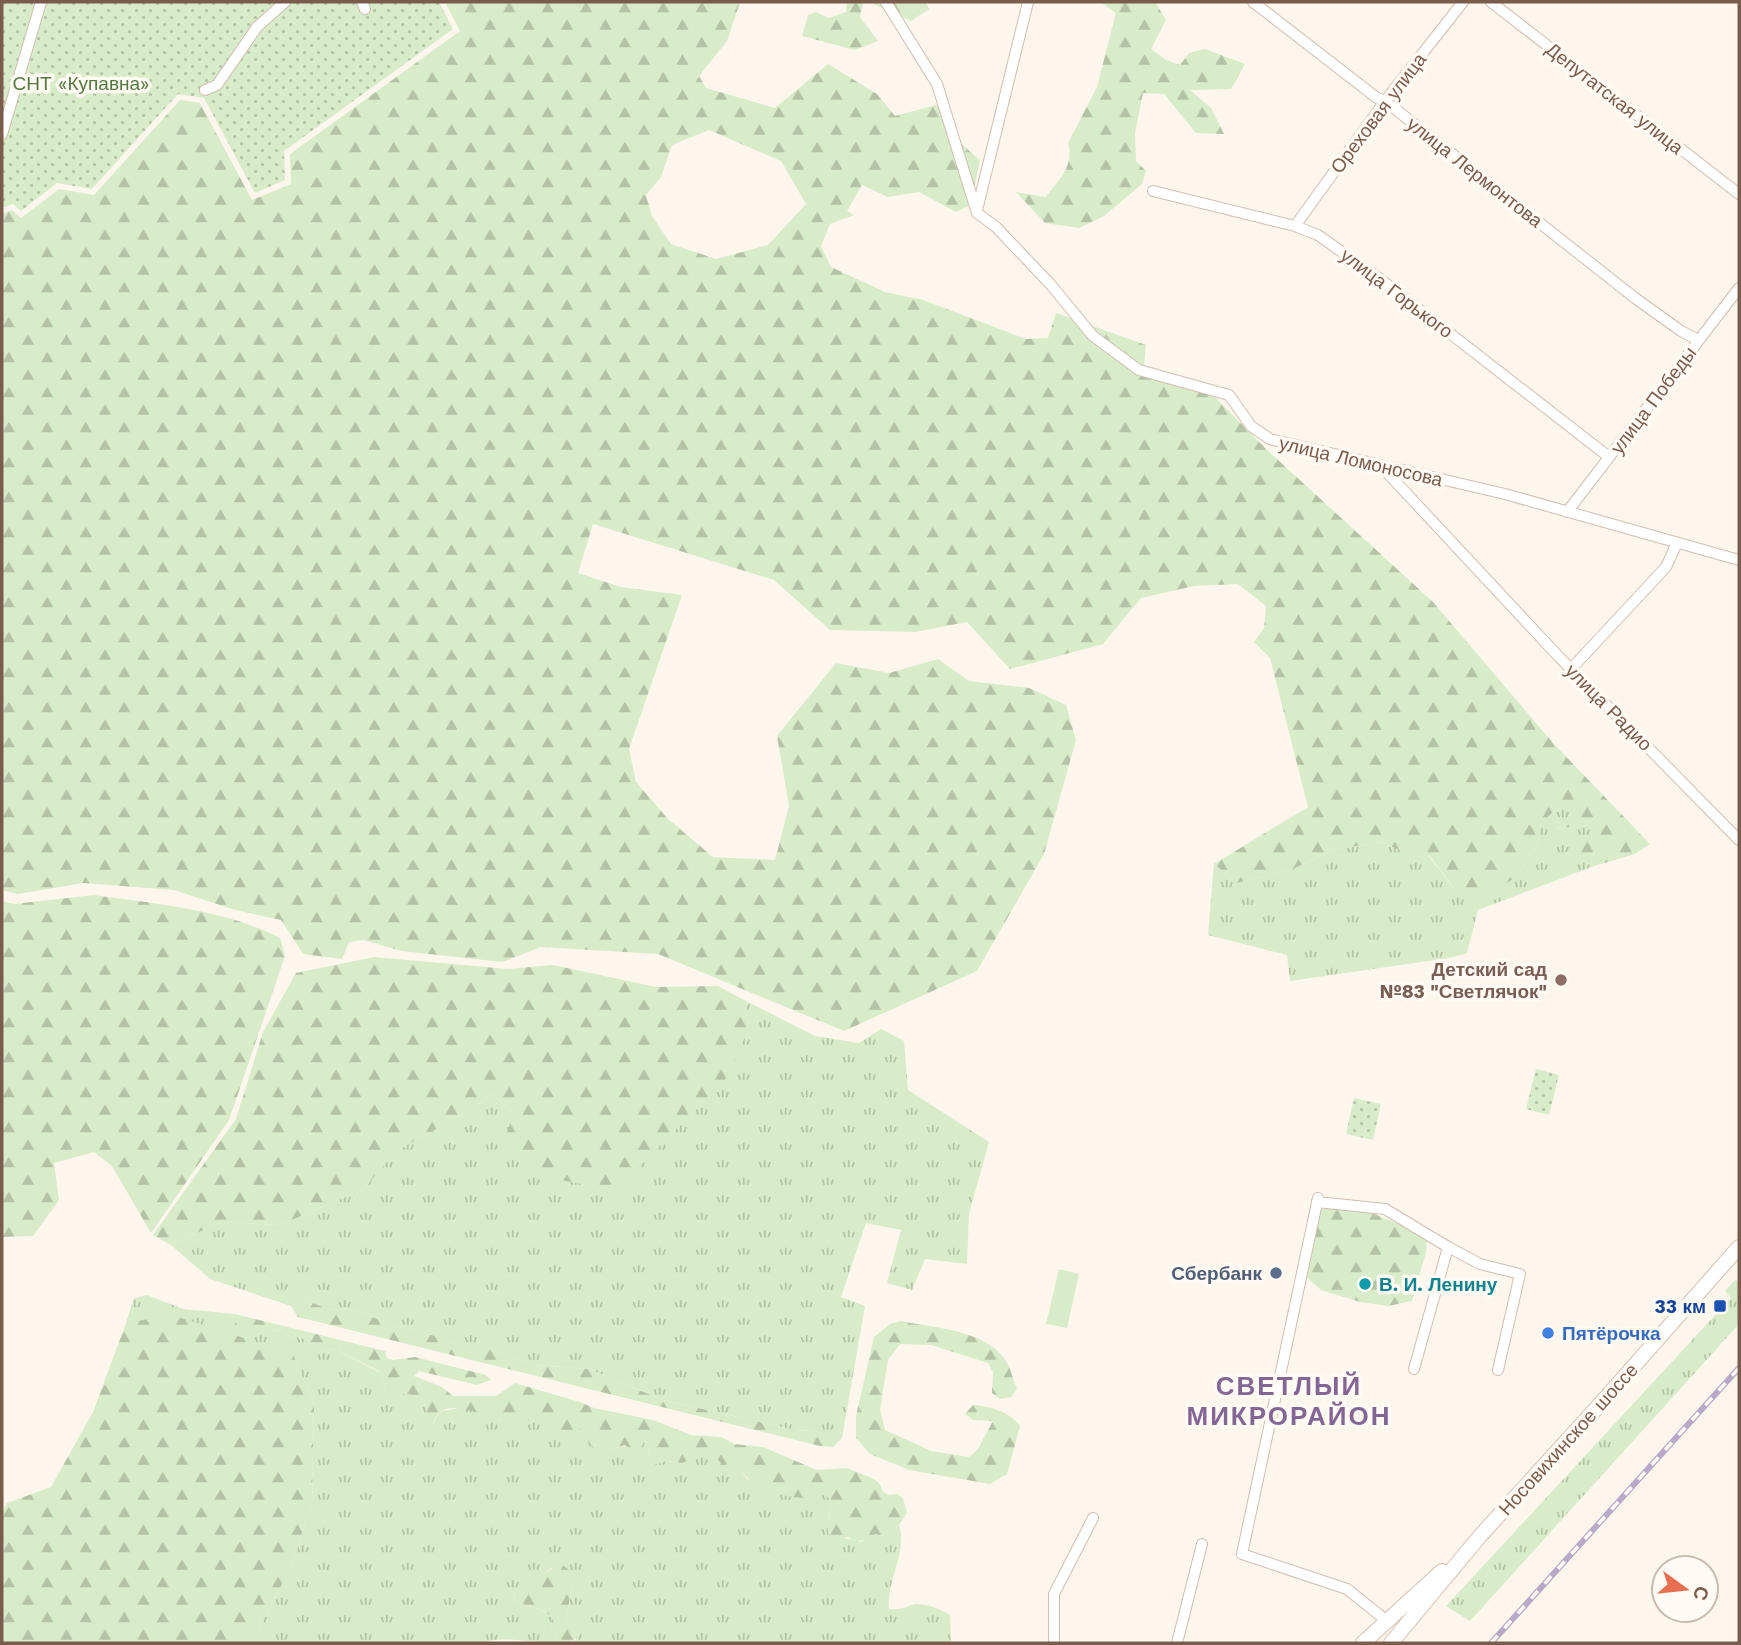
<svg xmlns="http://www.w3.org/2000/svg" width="1741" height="1645" font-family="'Work Sans',sans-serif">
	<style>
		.grass { fill: url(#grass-tufts) }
		.forest { fill: url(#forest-firs); fill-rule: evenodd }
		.park { fill: url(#park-dots) }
		.pitch { fill: #d8ecc9 }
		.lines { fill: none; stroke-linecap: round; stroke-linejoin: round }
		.street-casing { stroke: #d1beb0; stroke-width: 12 }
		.secondary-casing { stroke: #d6c0b0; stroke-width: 16 }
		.street { stroke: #fff; stroke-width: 10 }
		.secondary { stroke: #fff; stroke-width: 14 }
		.rail-casing { stroke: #b9a8c9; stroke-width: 6 }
		.rail { stroke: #fffaf3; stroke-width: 3.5; stroke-dasharray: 10; stroke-linecap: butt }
		.education-dot { fill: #8d6e63; stroke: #fffaf3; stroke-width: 2.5 }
		.service-dot { fill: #5c6f8a; stroke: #fffaf3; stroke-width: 2.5 }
		.culture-dot { fill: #0f9aa8; stroke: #fffaf3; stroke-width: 2.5 }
		.transit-dot { fill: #1a4fb4; stroke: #fffaf3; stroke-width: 2.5 }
		.shop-dot { fill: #3f7fe0; stroke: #fffaf3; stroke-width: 2.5 }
		.labels { text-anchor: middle; stroke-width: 7; stroke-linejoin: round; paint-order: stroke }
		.park-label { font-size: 19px; fill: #537a41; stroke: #fffaf3 }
		.street-label { font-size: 19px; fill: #7a5c4d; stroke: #fffaf3 }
		.education-label { font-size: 19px; font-weight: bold; fill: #785e54; stroke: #fffaf3; text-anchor: end }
		.service-label { font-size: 19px; font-weight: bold; fill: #4e5e75; stroke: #fffaf3; text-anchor: end }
		.culture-label { font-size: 19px; font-weight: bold; fill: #0d838f; stroke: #fffaf3; text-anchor: start }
		.transit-label { font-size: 19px; font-weight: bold; fill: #164399; stroke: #fffaf3; text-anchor: end }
		.shop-label { font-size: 19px; font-weight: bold; fill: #366cbe; stroke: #fffaf3; text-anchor: start }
		.district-label { font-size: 26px; font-weight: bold; letter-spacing: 2px; fill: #846695; stroke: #fffaf3 }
	</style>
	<defs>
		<pattern id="grass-tufts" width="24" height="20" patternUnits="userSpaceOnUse" patternTransform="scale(1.75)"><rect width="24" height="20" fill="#d8ecc9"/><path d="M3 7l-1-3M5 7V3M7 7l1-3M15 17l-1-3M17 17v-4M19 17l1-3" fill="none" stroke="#b4c2a5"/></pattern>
		<pattern id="forest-firs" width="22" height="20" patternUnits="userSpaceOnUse" patternTransform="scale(1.75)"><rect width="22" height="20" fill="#d8ecc9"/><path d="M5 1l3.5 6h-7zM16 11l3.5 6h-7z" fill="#b4c2a5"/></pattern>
		<pattern id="park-dots" width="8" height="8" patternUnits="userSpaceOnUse" patternTransform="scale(1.75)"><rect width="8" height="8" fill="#d8ecc9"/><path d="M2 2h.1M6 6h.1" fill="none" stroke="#b4c2a5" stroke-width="1.8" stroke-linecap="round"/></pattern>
	</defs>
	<rect width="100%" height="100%" fill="#fdf6ec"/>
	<g class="grass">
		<polygon points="1562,804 1571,814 1556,829 1589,825 1592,840 1566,853 1594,866 1478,910 1467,953 1449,958 1290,981 1287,955 1208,935 1214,864 1237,883 1291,870 1332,850 1381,842 1415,857 1428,855 1459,895 1518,875 1537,846 1542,822"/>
		<polygon points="746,1001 815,1036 859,1043 881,1029 904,1041 908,1090 989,1142 969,1214 967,1264 925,1259 912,1290 887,1283 901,1230 866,1223 841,1297 865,1306 842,1438 814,1431 795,1430 663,1400 588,1369 535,1365 510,1357 484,1345 461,1345 408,1327 394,1326 356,1310 328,1309 303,1299 291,1306 210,1279 171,1245 221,1222 280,1225 364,1189 397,1150 459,1117 493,1094 513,1114 749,1027"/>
		<polygon points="1735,1280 1739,1282 1739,1324 1470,1621 1446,1606 1731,1298 1725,1291"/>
		<path d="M147 1295 183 1309 235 1314 230 1317 268 1332 283 1329 286 1335 302 1338 319 1351 334 1349 381 1373 386 1394C412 1394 432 1391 426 1425L431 1430 437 1416 442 1411 460 1408 488 1415 501 1421 537 1420 573 1446 577 1432 582 1426 587 1433 611 1449 644 1441 650 1445 649 1459 682 1463 710 1452 732 1469H739L747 1479 825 1495 831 1499 828 1534 861 1542 875 1534 882 1536 899 1525C908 1552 886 1581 889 1609 899 1610 903 1608 912 1605 924 1602 940 1609 950 1615L951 1643H570L577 1639 566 1624 572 1581 551 1568 534 1581 515 1590 514 1600C527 1608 541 1607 552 1617L551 1627 556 1636 554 1643C532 1643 500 1635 482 1643H249L257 1632 292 1565 312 1502 314 1405 293 1354 126 1323 134 1298Z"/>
	</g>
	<g class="forest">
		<path d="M445 2H740L727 41 699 76 706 88 775 108 828 64 877 94 895 116 936 105 948 112 959 141 980 161 970 205 956 212 919 192 888 197 862 185 847 211 854 215 830 224 821 246 831 267 885 292 923 300 1026 339 1048 338 1056 313 1146 345 1144 365 1200 382 1267 450 1433 602 1553 743 1650 844 1635 854 1594 866 1566 853 1573 844 1592 840 1589 825 1554 829 1571 814 1562 804 1542 822 1537 846 1518 875 1476 905 1459 895 1429 855 1415 857 1381 842 1332 850 1291 870 1237 883 1214 864 1308 807 1270 658 1254 642 1264 628 1266 606 1238 584 1194 586 1141 598 1103 644 1010 669 967 622 915 632 830 630 774 580 593 524 578 573 621 587 682 595 629 749 636 782 668 819 713 857 775 860 789 806 777 736 836 663 889 673 938 659 969 681 1029 688 1066 705 1076 740 1044 854 977 971 844 1031 658 954 541 947 502 962 402 951 363 940 349 942 342 959 303 954 281 920 235 910 174 890 83 883 18 894 2 890V214L12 210 21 218 59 189 94 195 180 100 200 103 252 200 291 184 290 154 460 31ZM709 130 781 161 806 204 768 245 716 259 671 244 652 216 646 195 661 177 672 145Z"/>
		<polygon points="847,2 863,2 860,17 878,41 855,50 802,36 808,15 816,12 829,18 846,12"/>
		<polygon points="869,2 926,2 929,9 911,21"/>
		<path d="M1100 2H1155L1166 20 1151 49 1166 60 1180 65 1189 53 1205 49 1245 64 1231 89 1190 90 1211 108 1224 134 1196 133 1164 94 1143 93 1135 133 1136 161 1146 171 1142 184 1104 216 1079 228 1045 223 1016 192 1046 197C1060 178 1074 167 1068 143L1097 87 1116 13Z"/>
		<path d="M94 895C157 904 223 909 280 938L285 956 229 1120 151 1233 112 1166 94 1152 54 1163 59 1200 33 1236 2 1237V901L14 904Z"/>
		<polygon points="374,957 508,969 553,965 656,987 718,986 746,1001 749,1027 729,1075 616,1191 561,1180 501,1153 513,1114 493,1094 459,1117 397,1150 364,1189 280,1225 221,1222 171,1245 153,1235 236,1119 263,1032 296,973"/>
		<polygon points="1341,1207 1367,1211 1427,1236 1426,1252 1412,1301 1388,1306 1360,1302 1321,1290 1305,1276 1319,1209"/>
		<polygon points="303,1299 328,1309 356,1310 394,1326 408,1327 461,1345 484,1345 510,1357 535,1365 588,1369 663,1400 795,1430 814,1431 842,1438 833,1447 820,1446 298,1317 291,1306"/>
		<path d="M235 1314 385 1351 387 1358 393 1360 415 1357 486 1375 491 1380 477 1385 419 1371 414 1376 442 1387 453 1396H496L515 1383 580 1402 594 1408 653 1420 691 1435 721 1437 734 1444 763 1447 817 1470 847 1468 874 1479 880 1484 883 1492 889 1495 897 1494 903 1498 907 1513 899 1525 882 1536 875 1534C865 1540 858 1545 848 1537L834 1540 828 1534 831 1499C821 1492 820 1496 810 1498 806 1499 798 1497 793 1497 771 1494 753 1486 739 1469H732L720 1477 713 1475 721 1463 710 1452 682 1463 667 1461 653 1465 649 1459 650 1445 645 1441 637 1454 625 1445 611 1449 589 1446 587 1433 582 1427 577 1432 573 1446 567 1449 537 1420C526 1420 510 1424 499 1420 485 1416 449 1399 437 1415 434 1420 433 1426 431 1431L426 1425C432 1391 412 1394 386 1394L381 1373 375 1369 334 1349 319 1351 302 1338 286 1335 282 1329C256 1335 250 1335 229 1318Z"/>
		<polygon points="172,1315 293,1354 314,1405 312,1502 292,1565 257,1632 249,1643 2,1643 2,1514 7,1503 51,1487 93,1412 126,1323"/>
		<path d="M901 1321C933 1328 982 1329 1004 1358 1010 1366 1013 1379 1017 1389L1011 1397 1000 1399 992 1393 993 1372 988 1363 931 1345 900 1344 888 1360 880 1410 885 1430 931 1451 969 1457 978 1449 993 1421 973 1420 965 1414 973 1405C990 1406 1010 1412 1020 1426L1007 1474 990 1484 909 1470 870 1454 856 1438V1416L874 1337 890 1324Z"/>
		<path d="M562 1565 571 1571 572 1581 566 1624 575 1621 580 1630C575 1644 568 1643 554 1643L556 1636 551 1627 552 1617C541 1606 527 1608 514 1600L515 1590C531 1582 545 1570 562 1565Z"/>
	</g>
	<g class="park">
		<polygon points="2,2 439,2 453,29 284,151 285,180 255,193 204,98 178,94 92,189 57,183 21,211 13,204 2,208"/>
		<polygon points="1536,1069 1559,1075 1549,1115 1526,1109"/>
		<polygon points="1354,1098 1381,1104 1373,1140 1346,1134"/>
	</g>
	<polygon class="pitch" points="1059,1269 1079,1274 1067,1328 1046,1324"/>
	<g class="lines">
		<g class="street-casing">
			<g id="street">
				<polyline points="362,2 365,9"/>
				<polyline points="886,2 937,84 977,213"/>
				<polyline points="1253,2 1377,98 1385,101 1635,298 1681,331 1698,340"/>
				<polyline points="1491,2 1739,194"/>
				<polyline points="205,90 217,85 257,27 285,2"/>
				<polyline points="2,134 41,2"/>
				<polyline points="1153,191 1295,226 1318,235 1380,279 1609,457"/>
				<polyline points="977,210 1028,2"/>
				<polyline points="977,213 996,227 1051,285 1093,336 1139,370 1229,395 1251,426 1270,439 1505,494 1739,560"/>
				<polyline points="1295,226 1385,101 1463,2"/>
				<polyline points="1380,465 1559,657 1739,840"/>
				<polyline points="1567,512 1739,288"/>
				<polyline points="1571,669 1666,567 1677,543"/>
				<polyline points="1318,1198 1242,1554 1347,1589 1387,1621"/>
				<polyline points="1317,1202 1385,1209 1448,1247"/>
				<polyline points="1414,1369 1448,1247 1480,1264 1520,1274 1498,1370"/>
				<polyline points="1054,1643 1054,1594 1093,1518"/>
				<polyline points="1177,1643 1202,1544"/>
			</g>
		</g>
		<g class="secondary-casing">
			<g id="secondary">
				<polyline points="1363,1643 1442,1571"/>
				<polyline points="1391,1643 1480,1536 1603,1401 1739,1247"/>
			</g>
		</g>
		<use href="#street" class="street"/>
		<use href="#secondary" class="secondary"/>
		<g class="rail-casing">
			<polyline id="rail" points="1491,1643 1739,1368"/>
		</g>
		<use href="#rail" class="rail"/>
	</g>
	<circle class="education-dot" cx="1561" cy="980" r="7"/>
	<circle class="service-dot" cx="1276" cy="1273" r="7"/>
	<circle class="culture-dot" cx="1365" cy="1284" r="7"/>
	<rect class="transit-dot" x="1713" y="1299" width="14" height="14" rx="3.5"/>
	<circle class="shop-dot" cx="1548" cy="1333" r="7"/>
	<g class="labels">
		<g class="park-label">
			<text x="81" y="90">СНТ «Купавна»</text>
		</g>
		<g class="street-label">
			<text transform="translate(1615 98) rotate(38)" y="7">Депутатская улица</text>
			<text transform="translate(1378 113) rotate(-53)" y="7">Ореховая улица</text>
			<text transform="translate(1475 172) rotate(38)" y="7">улица Лермонтова</text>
			<text transform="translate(1397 293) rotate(37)" y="7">улица Горького</text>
			<text transform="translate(1653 400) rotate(-53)" y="7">улица Победы</text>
			<text transform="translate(1361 461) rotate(13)" y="7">улица Ломоносова</text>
			<text transform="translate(1609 707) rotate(45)" y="7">улица Радио</text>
			<text transform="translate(1568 1439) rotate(-48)" y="7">Носовихинское шоссе</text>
		</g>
		<g class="education-label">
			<text x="1547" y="976">Детский сад<tspan x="1547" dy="22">№83 "Светлячок"</tspan></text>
		</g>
		<g class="service-label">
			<text x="1262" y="1280">Сбербанк</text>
		</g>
		<g class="culture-label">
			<text x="1379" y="1291">В. И. Ленину</text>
		</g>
		<g class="transit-label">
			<text x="1706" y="1313">33 км</text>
		</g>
		<g class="shop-label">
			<text x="1562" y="1340">Пятёрочка</text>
		</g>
		<g class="district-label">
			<text x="1289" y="1395">СВЕТЛЫЙ<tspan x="1289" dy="30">МИКРОРАЙОН</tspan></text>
		</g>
	</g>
	<rect width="1741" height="1645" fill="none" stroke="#7a5c4d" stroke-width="7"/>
	<g transform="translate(1685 1589) rotate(105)"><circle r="33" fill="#fffaf3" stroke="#cabbb1" stroke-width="2"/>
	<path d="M0-5L12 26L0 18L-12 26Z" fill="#e76f51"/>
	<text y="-10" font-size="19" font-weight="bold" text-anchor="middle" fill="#7a5c4d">С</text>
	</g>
</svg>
